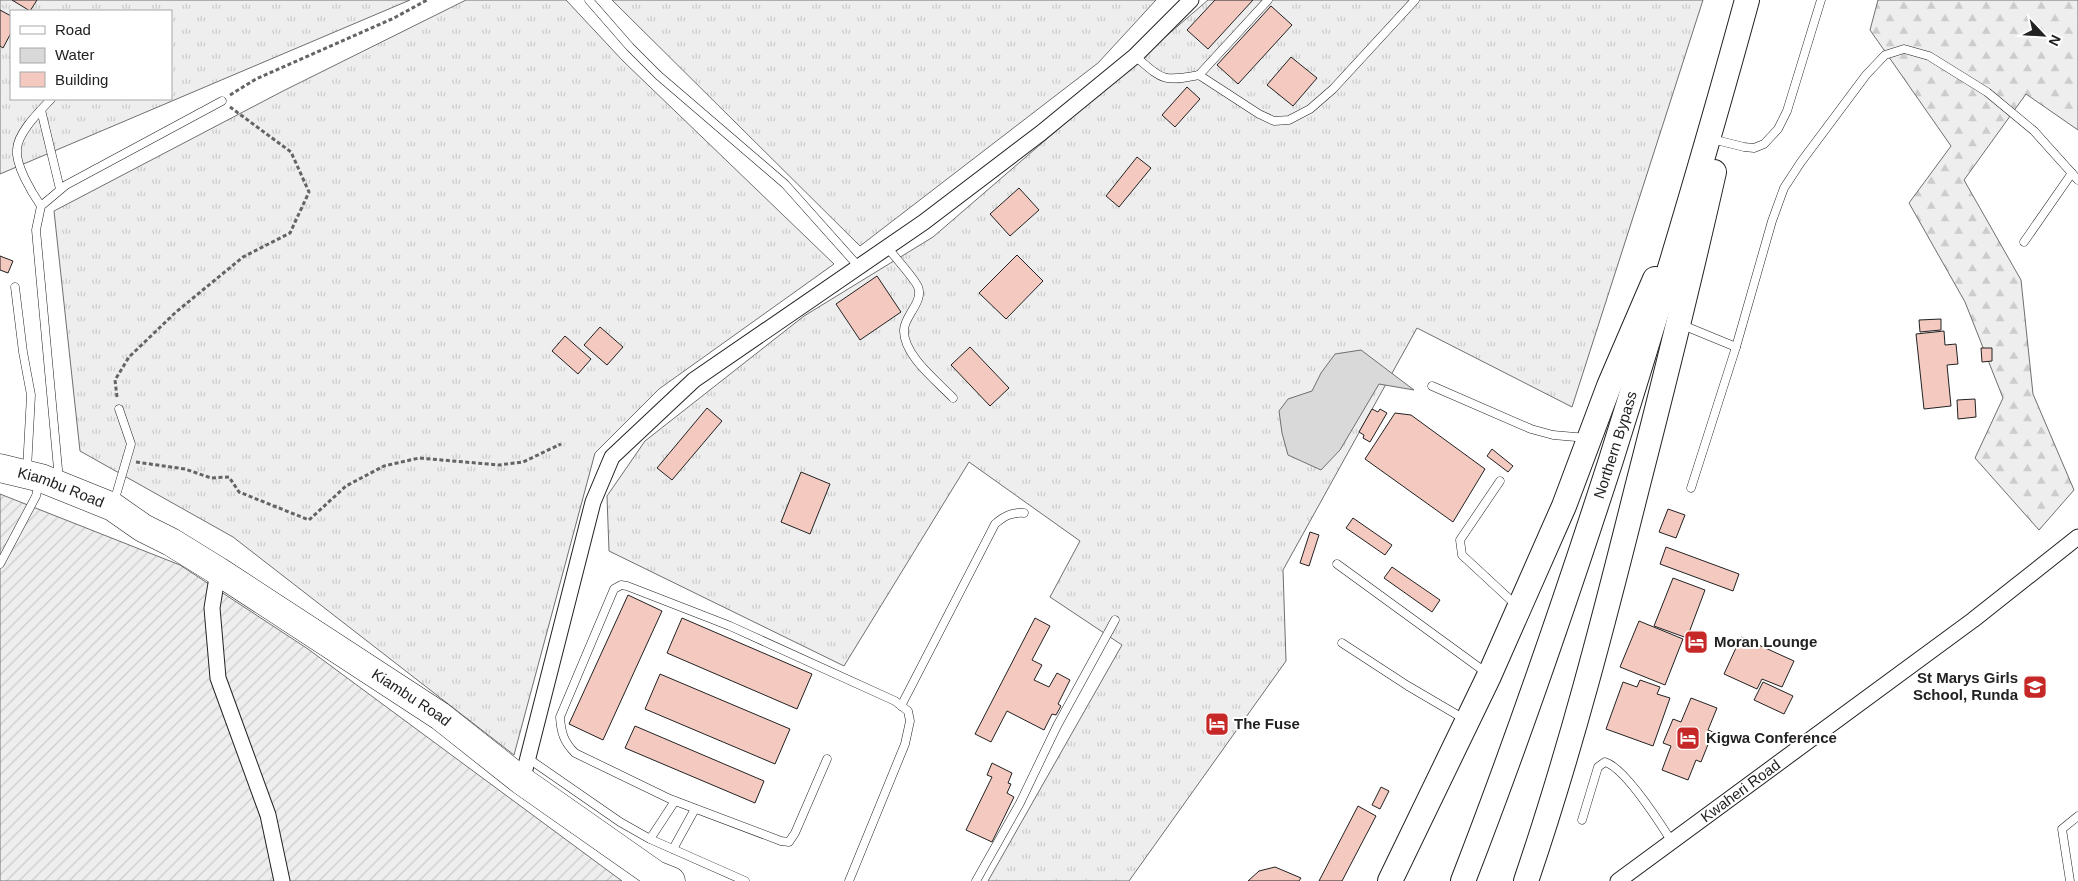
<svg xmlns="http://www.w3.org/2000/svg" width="2078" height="881" font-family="Helvetica,sans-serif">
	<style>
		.grass { fill: url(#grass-tufts); stroke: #6f6f6f; fill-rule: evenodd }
		.forest { fill: url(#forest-firs); stroke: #6f6f6f }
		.garden { fill: url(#garden-furrows); stroke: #6f6f6f }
		.water { fill: #d9d9d9; stroke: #6f6f6f }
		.building { fill: #f3c9c0; stroke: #222 }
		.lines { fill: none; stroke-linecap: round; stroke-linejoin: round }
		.lane-casing { stroke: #222; stroke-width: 9 }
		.street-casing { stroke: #222; stroke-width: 17 }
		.primary-casing { stroke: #222; stroke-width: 26 }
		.highway-casing { stroke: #222; stroke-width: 29 }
		.path { stroke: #646464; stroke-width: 3; stroke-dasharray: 4 2.5; stroke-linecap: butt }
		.lane { stroke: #fff; stroke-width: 8 }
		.street { stroke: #fff; stroke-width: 15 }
		.primary { stroke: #fff; stroke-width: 24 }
		.highway { stroke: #fff; stroke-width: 28 }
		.labels { text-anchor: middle; stroke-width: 4; stroke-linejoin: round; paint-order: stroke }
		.street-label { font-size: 15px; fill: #222; stroke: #fff }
		.poi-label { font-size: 15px; font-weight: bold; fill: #222; stroke: #fff; text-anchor: start }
	</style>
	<defs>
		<pattern id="grass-tufts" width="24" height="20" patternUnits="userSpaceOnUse" patternTransform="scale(1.25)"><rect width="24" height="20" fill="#eee"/><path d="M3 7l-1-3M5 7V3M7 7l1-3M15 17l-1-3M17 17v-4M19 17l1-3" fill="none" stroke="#ccc"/></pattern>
		<pattern id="forest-firs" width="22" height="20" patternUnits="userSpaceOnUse" patternTransform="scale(1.25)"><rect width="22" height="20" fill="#eee"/><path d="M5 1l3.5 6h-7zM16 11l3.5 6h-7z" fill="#ccc"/></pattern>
		<pattern id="garden-furrows" width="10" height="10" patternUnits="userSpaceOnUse" patternTransform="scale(1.25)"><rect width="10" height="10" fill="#eee"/><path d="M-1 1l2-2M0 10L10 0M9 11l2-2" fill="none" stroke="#ccc"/></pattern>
	</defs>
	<rect width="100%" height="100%" fill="#fff"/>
	<g class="grass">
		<path d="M0 0H410L0 174ZM11 11H171V99H11Z"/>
		<polygon points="466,0 566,0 623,61 834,264 659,389 595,453 514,755 233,537 80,451 54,211 283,91"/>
		<polygon points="612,0 1156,0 1098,63 860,246"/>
		<polygon points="1208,0 1703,0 1572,407 1417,328 1283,570 1286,661 1129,881 988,881 1122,645 1050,597 1080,541 969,462 844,666 609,551 607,496 645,441 804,316 933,237"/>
	</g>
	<polygon class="forest" points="1878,0 2078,0 2078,130 2026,94 1964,180 2021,280 2033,394 2074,490 2039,530 1975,458 2003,398 1965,302 1909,203 1951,146 1870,30"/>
	<polygon class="garden" points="0,494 180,565 308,649 622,881 0,881"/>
	<polygon class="water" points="1361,350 1414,390 1379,384 1340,450 1321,470 1288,455 1282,433 1279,411 1288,399 1312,391 1321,373 1335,354"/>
	<g class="building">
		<polygon points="12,0 37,0 30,11"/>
		<polygon points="1215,0 1253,0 1208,49 1187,30"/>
		<polygon points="1271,6 1292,25 1238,84 1217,65"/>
		<polygon points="0,10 11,16 11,33 3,48 0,46"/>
		<polygon points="1291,57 1317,78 1293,106 1267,85"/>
		<polygon points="1187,87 1200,99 1175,127 1162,115"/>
		<polygon points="1137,157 1151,168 1119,207 1106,196"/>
		<polygon points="1019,188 1039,210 1010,236 990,214"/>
		<polygon points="1017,255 1043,281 1006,319 979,293"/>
		<polygon points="0,256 13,261 8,273 0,270"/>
		<polygon points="877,276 901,312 860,340 836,304"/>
		<polygon points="1941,319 1941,330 1920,332 1919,320"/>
		<polygon points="600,327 623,347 607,365 584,345"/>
		<polygon points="1944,331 1945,345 1956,344 1958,364 1947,365 1951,406 1924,409 1916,334"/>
		<polygon points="565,336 591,359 578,374 552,351"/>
		<polygon points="970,347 1009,388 990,406 951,365"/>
		<polygon points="1981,348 1992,348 1992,361 1982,362"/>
		<polygon points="1975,399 1976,417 1958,419 1957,400"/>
		<polygon points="707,408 722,421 672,480 657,468"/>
		<polygon points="1372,409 1378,412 1380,409 1387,413 1370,442 1363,438 1364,435 1359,432"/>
		<polygon points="1395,413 1411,415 1485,469 1453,522 1365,459"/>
		<polygon points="1492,449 1513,466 1508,472 1487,456"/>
		<polygon points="801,472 830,484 810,534 781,522"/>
		<polygon points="1668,509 1685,515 1676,538 1659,532"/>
		<polygon points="1353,518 1392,545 1385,555 1346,528"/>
		<polygon points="1310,532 1319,535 1309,566 1300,563"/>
		<polygon points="1666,547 1739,574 1733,591 1660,564"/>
		<polygon points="1392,567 1440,600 1432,612 1384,578"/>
		<polygon points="1673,578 1705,590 1687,638 1654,626"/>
		<polygon points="628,595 662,611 603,740 569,724"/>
		<polygon points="682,618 812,674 797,709 667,653"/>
		<polygon points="1035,618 1050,626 1032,660 1042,665 1034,680 1049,687 1057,673 1070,680 1058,704 1061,706 1056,715 1052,714 1044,730 1007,711 991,742 975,734"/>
		<polygon points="1639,621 1683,639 1665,685 1620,667"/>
		<polygon points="1741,637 1794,661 1782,687 1762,679 1757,689 1724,674"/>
		<polygon points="660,674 790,729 775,764 645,709"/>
		<polygon points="1640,680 1660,687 1657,694 1670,698 1653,746 1606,729 1623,682 1637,687"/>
		<polygon points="1763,682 1793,696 1784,714 1754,700"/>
		<polygon points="1691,698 1717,708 1708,730 1713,732 1701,762 1696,760 1688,780 1662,770 1671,746 1663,743 1673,719 1681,722"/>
		<polygon points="635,726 764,781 755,803 625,748"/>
		<polygon points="992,763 1012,773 1008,783 1011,784 1007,793 1014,797 992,842 966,830 992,777 987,775"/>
		<polygon points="1381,787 1389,791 1380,809 1372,805"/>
		<polygon points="1358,806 1376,816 1342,881 1319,881"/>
		<polygon points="1275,867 1301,878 1299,881 1248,881 1259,871"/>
	</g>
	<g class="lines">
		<g class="lane-casing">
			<g id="lane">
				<polyline points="589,0 630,47 658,75 785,184 859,267"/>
				<path d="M1135 56C1163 80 1162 82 1199 75L1259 114 1274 121 1289 120 1310 109 1333 89 1415 0"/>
				<polyline points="1199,75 1268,0"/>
				<polyline points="41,110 60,189"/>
				<polyline points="1720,141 1744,147 1754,148 1764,144 1778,129 1787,111 1821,0"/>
				<path d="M41 206C32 193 15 165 17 149 18 132 40 111 51 99"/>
				<polyline points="2024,242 2072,173"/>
				<path d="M887 247C893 255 915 279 918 287 924 302 904 316 904 330 903 355 937 381 953 398"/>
				<polyline points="15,287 23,352 31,395 27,469"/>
				<polyline points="1680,324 1736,347"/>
				<polyline points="1432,386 1531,429 1553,435 1587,438"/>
				<polyline points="59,480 36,230 41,206 66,185 222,101"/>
				<polyline points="1500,481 1460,540 1462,555 1516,605"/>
				<polyline points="1691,488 1736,347 1772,221 1784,188 1801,162 1866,75 1885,55 1904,49 1929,56 1987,92 2034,131 2078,180"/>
				<polyline points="114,502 131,444 119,409"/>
				<polyline points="0,564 36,496 39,483"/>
				<polyline points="1337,564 1488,674"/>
				<polyline points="1342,643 1408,686 1466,720"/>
				<path d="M901 706 995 524C1004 516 1012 512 1024 513"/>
				<polyline points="529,759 620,822 650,839 745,881"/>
				<path d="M827 759 795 833 789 842 781 841 670 799 575 753C564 742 561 733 560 717L614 589 621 585 627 586 730 626 895 701 908 711 910 721 905 744 849 881"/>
				<path d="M1582 820 1598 767 1605 762C1625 768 1660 823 1672 842"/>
				<polyline points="650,839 675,801"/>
				<polyline points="673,849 695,809"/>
				<polyline points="976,881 1020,803 1057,726 1115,620"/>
				<polyline points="2070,881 2062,829 2078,816"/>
			</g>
		</g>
		<g class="street-casing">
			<g id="street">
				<polyline points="218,571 212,608 218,678 268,815 282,881"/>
				<polyline points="522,781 593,502 612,457 694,380 924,222 1041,133 1135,56 1191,0"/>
				<path id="s1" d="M1618 881 1973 620 2078 537"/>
			</g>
		</g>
		<g class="primary-casing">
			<g id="primary">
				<polyline points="1390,881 1489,676 1564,506 1609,386 1655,279"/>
				<path id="s2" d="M1463 881C1517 742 1565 602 1611 460 1659 307 1705 154 1747 0"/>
				<path d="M1526 881C1570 752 1604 620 1637 488 1664 383 1690 278 1714 172"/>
			</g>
		</g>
		<g class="highway-casing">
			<g id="highway">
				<path id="s3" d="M0 468 41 478 113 507 143 528 171 542 218 571 440 716 522 781 656 875 671 881"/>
			</g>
		</g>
		<g class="path">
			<polyline points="230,95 256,79 394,18 427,0"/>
			<polyline points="117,397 115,380 129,357 176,312 243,257 290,233 309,192 291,152 230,107"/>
			<polyline points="136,462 185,469 211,478 229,477 239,492 309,520 346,486 384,466 419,458 499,465 523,462 561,444"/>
		</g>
		<use href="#lane" class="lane"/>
		<use href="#street" class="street"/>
		<use href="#primary" class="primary"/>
		<use href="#highway" class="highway"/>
	</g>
	<defs>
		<g id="hotel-square" transform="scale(1.25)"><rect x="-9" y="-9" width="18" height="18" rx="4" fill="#c62828" stroke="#fff"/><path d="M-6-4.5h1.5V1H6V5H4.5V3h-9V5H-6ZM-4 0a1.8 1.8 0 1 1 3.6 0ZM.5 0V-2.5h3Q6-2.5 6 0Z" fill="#fff"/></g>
		<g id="school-square" transform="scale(1.25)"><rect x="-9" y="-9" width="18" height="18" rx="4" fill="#c62828" stroke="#fff"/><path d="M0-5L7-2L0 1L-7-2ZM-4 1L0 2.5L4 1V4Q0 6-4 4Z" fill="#fff"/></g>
	</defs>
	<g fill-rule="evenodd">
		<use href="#hotel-square" x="1696" y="642"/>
		<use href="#school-square" x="2035" y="687"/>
		<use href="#hotel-square" x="1217" y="724"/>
		<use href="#hotel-square" x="1688" y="738"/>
	</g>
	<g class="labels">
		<g class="street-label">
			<text dy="5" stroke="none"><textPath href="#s2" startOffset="462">Northern Bypass</textPath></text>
			<text dy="5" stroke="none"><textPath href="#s3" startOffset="64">Kiambu Road</textPath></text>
			<text dy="5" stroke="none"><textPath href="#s3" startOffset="474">Kiambu Road</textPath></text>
			<text dy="5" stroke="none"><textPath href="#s1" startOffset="152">Kwaheri Road</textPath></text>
		</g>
		<g class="poi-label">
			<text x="1714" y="647">Moran Lounge</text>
			<text x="2018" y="683" text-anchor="end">St Marys Girls<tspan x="2018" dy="17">School, Runda</tspan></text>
			<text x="1234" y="729">The Fuse</text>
			<text x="1706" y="743">Kigwa Conference</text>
		</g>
	</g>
	<rect x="10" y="10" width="162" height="90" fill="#ffffff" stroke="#a7a7a7"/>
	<rect x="20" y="26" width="25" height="8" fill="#ffffff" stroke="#a7a7a7"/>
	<text x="55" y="35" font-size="15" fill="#222222">Road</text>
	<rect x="20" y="48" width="25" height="15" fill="#d9d9d9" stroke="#a7a7a7"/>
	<text x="55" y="60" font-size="15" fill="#222222">Water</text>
	<rect x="20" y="72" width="25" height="15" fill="#f3c9c0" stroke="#a7a7a7"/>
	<text x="55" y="85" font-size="15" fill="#222222">Building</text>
	<g transform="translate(2043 35) rotate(115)" stroke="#ffffff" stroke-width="4" paint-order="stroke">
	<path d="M0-4L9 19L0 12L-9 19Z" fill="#222222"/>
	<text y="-8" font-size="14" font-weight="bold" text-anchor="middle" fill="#222222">N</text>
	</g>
</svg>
